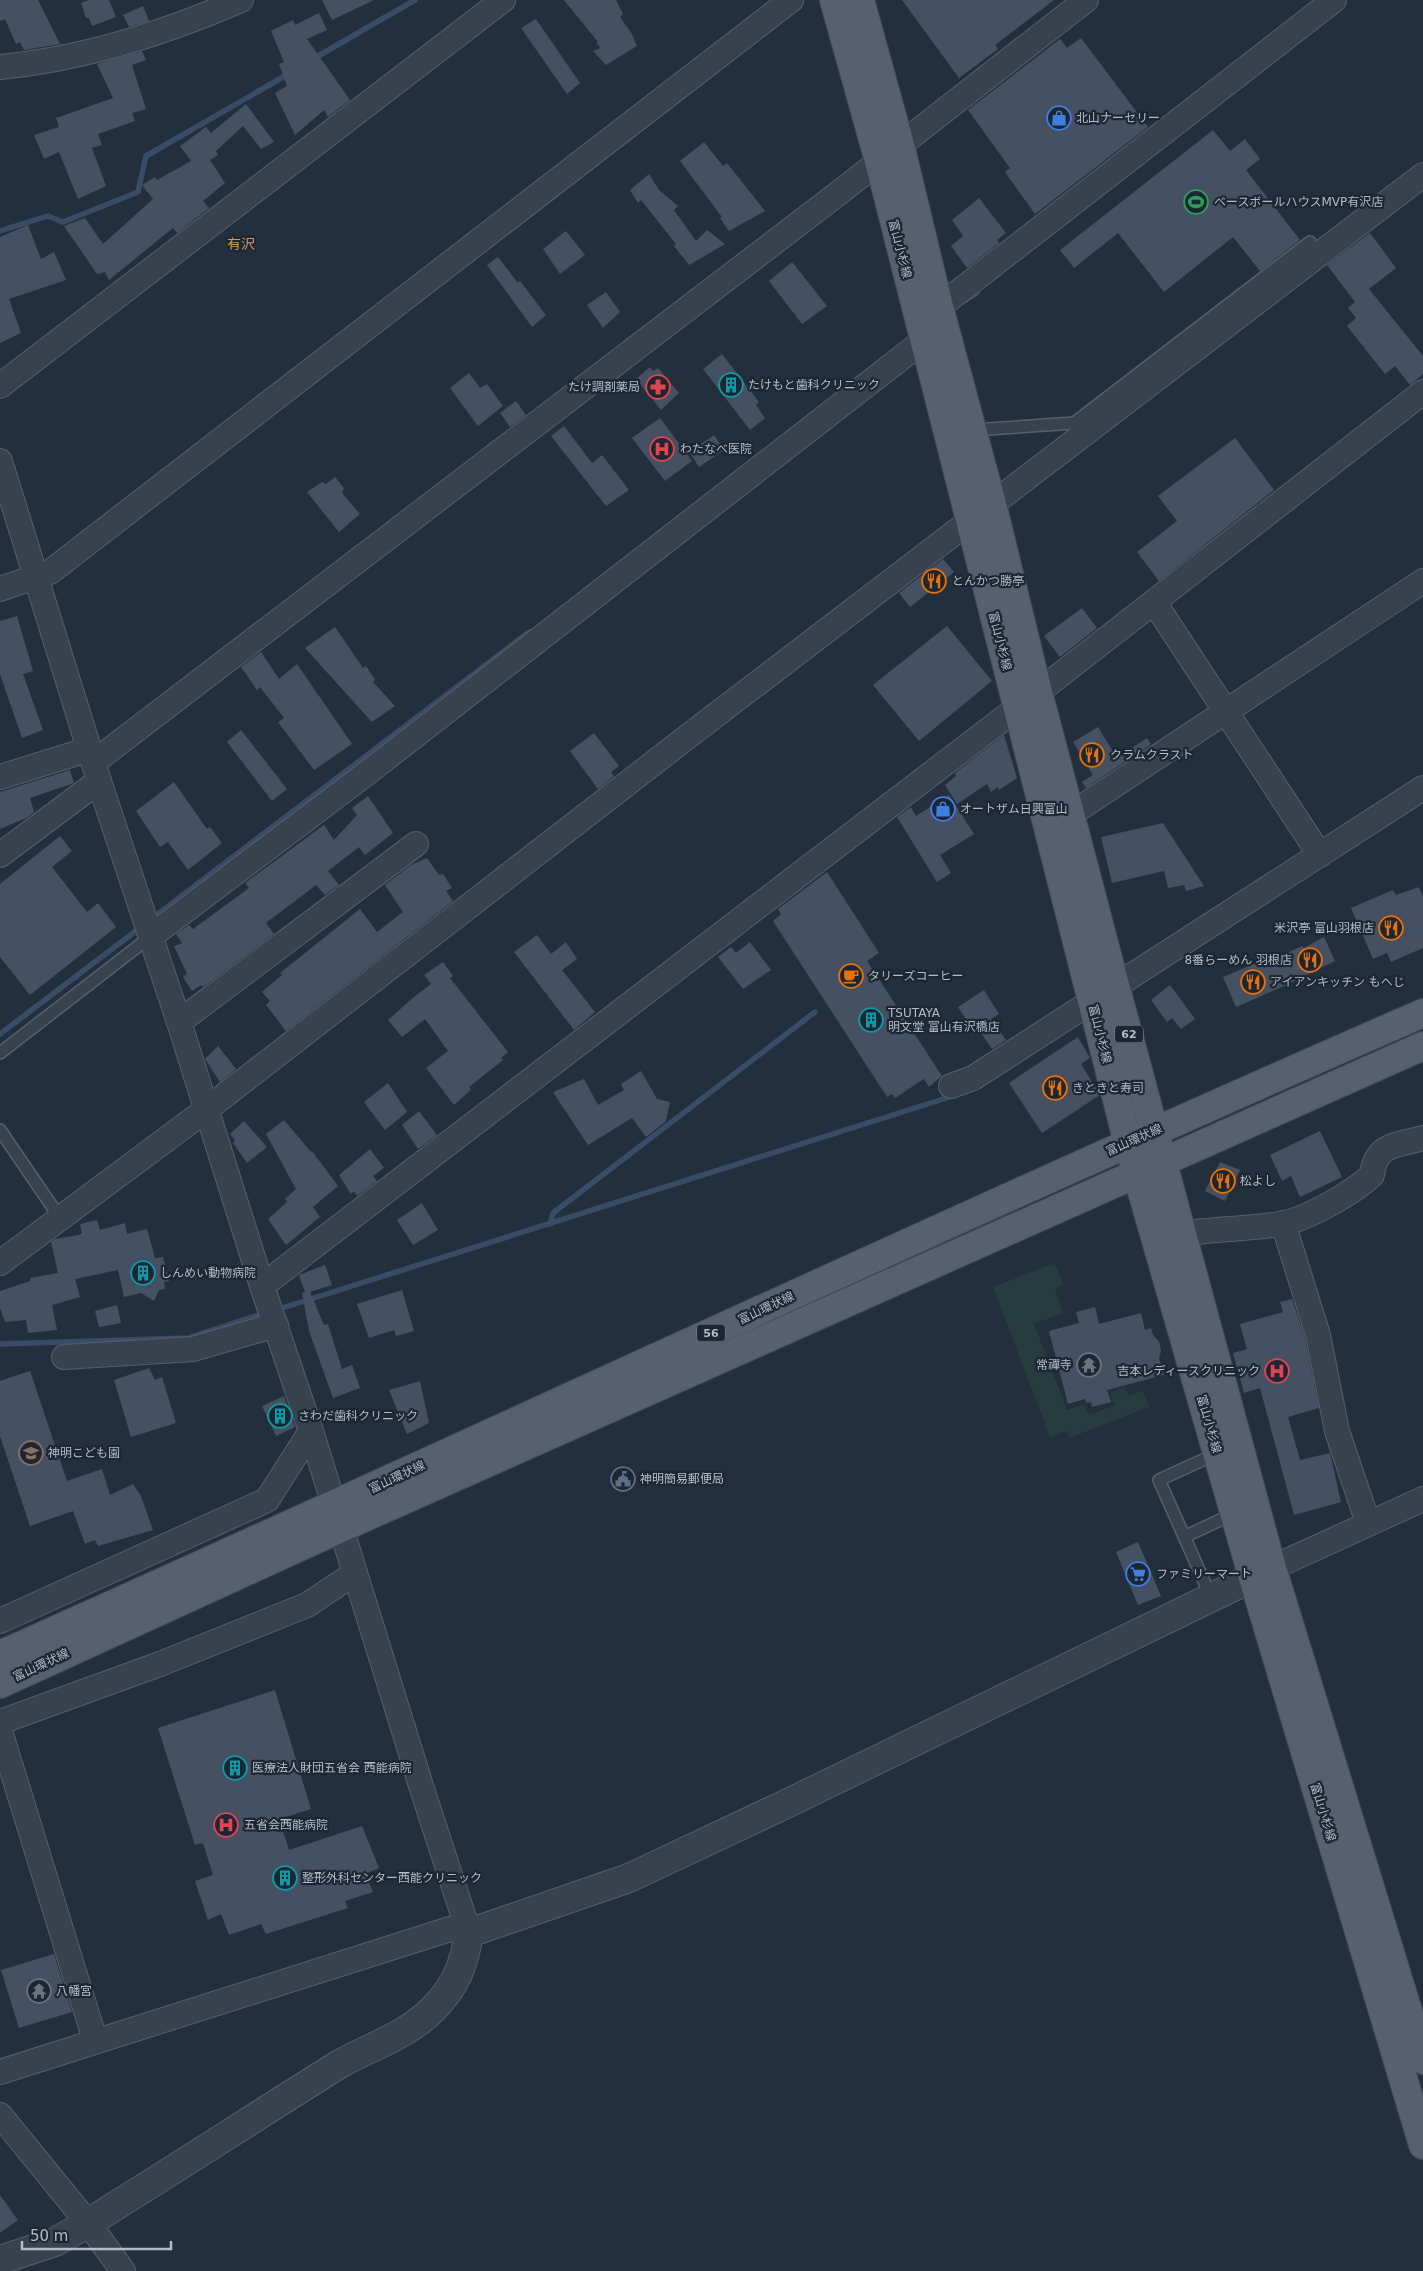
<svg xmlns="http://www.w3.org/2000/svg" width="1423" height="2271" font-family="'DejaVu Sans','Noto Sans JP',sans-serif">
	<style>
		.green { fill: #263c3f }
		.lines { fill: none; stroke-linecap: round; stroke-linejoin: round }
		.stream { stroke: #394c67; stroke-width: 5.5 }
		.building { fill: #455162 }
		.service-casing { stroke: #565f6c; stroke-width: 14 }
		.minor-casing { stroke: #565f6c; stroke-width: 26 }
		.tertiary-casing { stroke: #565f6c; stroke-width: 30 }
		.primary-casing { stroke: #414a57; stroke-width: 30 }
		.service { stroke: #38414e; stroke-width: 11 }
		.minor { stroke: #38414e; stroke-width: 24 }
		.tertiary { stroke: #38414e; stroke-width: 28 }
		.primary { stroke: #56606e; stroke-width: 28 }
		.labels { text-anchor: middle; stroke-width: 4.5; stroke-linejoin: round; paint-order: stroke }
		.shield { fill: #1d2633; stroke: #878f9c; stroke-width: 1 }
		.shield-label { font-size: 11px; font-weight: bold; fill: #b4bcc9 }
		.poi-label { font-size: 12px; fill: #b4bcc9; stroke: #1d2633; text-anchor: start }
		.street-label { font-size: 12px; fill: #b4bcc9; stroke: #1d2633 }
		.neighbourhood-label { font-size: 14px; fill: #d59563; stroke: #1d2633 }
	</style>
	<rect width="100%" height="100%" fill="#242f3e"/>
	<polygon class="green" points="1055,1263 1063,1285 1055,1289 1063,1313 1034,1324 1067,1410 1084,1404 1089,1415 1115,1405 1110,1393 1125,1387 1128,1396 1143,1391 1149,1407 1069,1438 1066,1431 1050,1437 993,1287"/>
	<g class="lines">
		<g class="stream">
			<polyline points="313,59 415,0"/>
			<polyline points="0,231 48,216 63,222 138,192 146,156 290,73"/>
			<polyline points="966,300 977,293"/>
			<polyline points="150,920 529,632"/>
			<polyline points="0,1034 141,927"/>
			<polyline points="550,1224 553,1213 815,1012"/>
			<polyline points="276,1310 956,1095"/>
			<polyline points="0,1344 188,1338 265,1313"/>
		</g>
	</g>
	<g class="building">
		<polygon points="0,0 38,0 60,44 24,50 20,42 16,44 5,19 0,21"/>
		<polygon points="89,0 109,0 116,17 92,26 89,18 86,18 81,3"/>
		<polygon points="322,0 374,0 332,20"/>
		<polygon points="564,0 616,0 623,14 620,17 632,34 637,46 606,65 593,51 601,48 596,43 598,42"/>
		<polygon points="902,0 1054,0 995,45 998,49 959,78"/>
		<polygon points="143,6 149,21 129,27 123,15"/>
		<polygon points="319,13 327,30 307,39 350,100 328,117 324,110 295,135 275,93 287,86 279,64 284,62 271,31 293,20 295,25"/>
		<polygon points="536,19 580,83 567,94 521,28"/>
		<polygon points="1081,38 1148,127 1035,214 1005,172 1010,168 968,110 1060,39 1067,48"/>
		<polygon points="142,51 146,60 132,65 146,109 132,113 135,121 98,134 102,145 92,148 106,186 78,199 59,152 44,159 34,135 59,127 56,118 113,98 97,64"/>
		<polygon points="246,104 274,142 261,149 243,126 216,151 218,155 210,160 225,183 203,201 209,208 177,233 173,228 109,280 105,272 97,274 64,226 85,218 103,244 153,199 142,185 155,177 157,180 191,161 180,146 206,127 211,133"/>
		<polygon points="1213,130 1230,151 1245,139 1260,159 1246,170 1300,240 1260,271 1233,237 1164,292 1118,233 1074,268 1060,250"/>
		<polygon points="704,142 723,166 727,163 765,211 729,231 720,218 722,217 680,161"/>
		<polygon points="649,174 659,190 678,206 674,210 696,241 707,230 725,244 689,265 674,246 676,244 641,200 638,203 630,190"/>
		<polygon points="979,198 1006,233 997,240 999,243 967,268 951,246 963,236 952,220"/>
		<polygon points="28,225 41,259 54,252 66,280 9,299 21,333 0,343 0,237"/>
		<polygon points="566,231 585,255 560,274 543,249"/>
		<polygon points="1370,233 1396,268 1369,289 1423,356 1423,374 1410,385 1395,366 1385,374 1347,326 1356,318 1348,308 1355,302 1327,265"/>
		<polygon points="498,257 518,283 520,281 546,315 532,327 487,265"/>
		<polygon points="792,262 827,306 802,324 769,281"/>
		<polygon points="606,292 620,312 603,328 587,305"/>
		<polygon points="722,354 759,402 756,405 765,418 750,430 703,369"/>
		<polygon points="650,367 653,371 658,368 679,393 661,410 636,379"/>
		<polygon points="469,373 480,388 487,384 503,406 478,426 450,388"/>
		<polygon points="516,401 526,415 510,427 500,413"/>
		<polygon points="660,418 692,461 665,481 632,438"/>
		<polygon points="564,426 592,463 602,455 629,490 606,506 551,436"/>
		<polygon points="714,435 724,450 699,467 689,452"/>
		<polygon points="1235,438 1274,490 1159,581 1137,552 1177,521 1158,496"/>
		<polygon points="335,477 344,488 342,493 360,514 339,532 307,492 322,482 326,484"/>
		<polygon points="943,559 954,572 910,607 899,593"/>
		<polygon points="1082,608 1097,628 1060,657 1044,636"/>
		<polygon points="17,616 33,671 23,674 43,730 22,738 0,674 0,621"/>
		<polygon points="947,626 992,681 919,741 873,685"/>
		<polygon points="335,627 363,668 366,666 375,680 373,682 395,706 372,722 305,648"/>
		<polygon points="261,652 279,679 297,664 352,744 314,770 278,722 284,718 260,687 257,690 241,667"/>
		<polygon points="1098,727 1117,758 1147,738 1151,744 1086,788 1082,782 1093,775 1073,742"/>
		<polygon points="241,730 287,789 272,801 227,742"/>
		<polygon points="594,733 619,766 611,772 614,776 598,789 570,751"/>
		<polygon points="1004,735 1017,778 999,790 998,787 991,792 987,784 957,804 945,785 956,776 955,773"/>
		<polygon points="70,770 74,783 30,798 34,812 26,818 0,829 0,792"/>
		<polygon points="174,782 207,829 210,827 222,843 188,870 168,842 160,847 136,811"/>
		<polygon points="949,795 974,834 940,855 951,873 937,882 897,817 911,807 916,816"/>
		<polygon points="368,796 393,833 365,855 359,847 328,871 339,885 325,895 316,885 266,923 274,934 203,987 201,985 192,991 183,977 187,974 174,946 182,943 176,934 189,925 193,929 249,888 245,883 324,825 334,840 357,815 352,808"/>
		<polygon points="1163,823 1204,886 1186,891 1184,885 1168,888 1164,871 1112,883 1101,837"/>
		<polygon points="60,836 72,851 52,867 87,912 98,903 116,927 30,995 0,957 0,884"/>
		<polygon points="427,858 439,875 443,874 452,888 446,891 453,901 286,1031 266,1005 270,1001 262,992 282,975 280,973 360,909 377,932 403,912 385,885 411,865"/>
		<polygon points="827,872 879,953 867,961 942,1076 929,1087 924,1079 895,1098 892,1094 887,1097 773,921 781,914 778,909"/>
		<polygon points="1419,887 1423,897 1423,948 1391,962 1387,953 1373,959 1351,908 1393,890 1396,895"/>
		<polygon points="537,935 551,954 566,942 577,959 562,970 595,1012 574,1030 514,952"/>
		<polygon points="1324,937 1335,961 1282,987 1236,1007 1223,977 1270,957 1271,961 1302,946 1304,948"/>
		<polygon points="750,942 771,970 743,989 718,957 731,947 736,953"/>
		<polygon points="443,962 453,976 450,978 508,1052 501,1058 503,1060 469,1087 471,1090 454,1105 426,1068 448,1051 425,1019 402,1037 388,1020 414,997 431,984 424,975"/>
		<polygon points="1170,985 1195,1019 1181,1029 1172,1018 1167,1022 1151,1000"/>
		<polygon points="984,990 999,1014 991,1019 1006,1040 992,1049 977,1027 973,1030 958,1007"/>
		<polygon points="1078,1037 1090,1058 1081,1064 1100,1095 1042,1133 1009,1083"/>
		<polygon points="218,1046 236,1069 220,1082 205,1059"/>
		<polygon points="641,1071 657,1099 670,1102 666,1121 646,1137 632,1118 588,1145 553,1092 584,1079 598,1105 624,1090 621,1084"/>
		<polygon points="388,1083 407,1112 385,1130 364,1102"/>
		<polygon points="419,1111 437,1135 418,1149 402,1125"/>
		<polygon points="284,1120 311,1152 312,1151 338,1186 313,1207 320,1217 286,1245 268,1219 287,1202 285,1199 296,1189 266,1134"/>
		<polygon points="244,1121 267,1147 247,1163 233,1143 235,1140 230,1134"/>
		<polygon points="1320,1131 1342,1177 1300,1197 1291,1176 1282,1181 1270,1155"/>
		<polygon points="370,1149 384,1168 373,1176 377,1181 357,1196 354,1191 351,1194 339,1175"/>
		<polygon points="1220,1162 1240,1170 1225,1201 1205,1191"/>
		<polygon points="422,1203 438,1230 413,1245 397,1220"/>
		<polygon points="97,1220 100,1230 125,1223 127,1234 147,1229 155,1258 163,1257 169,1281 164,1282 165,1289 159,1290 154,1301 141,1293 124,1297 118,1270 75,1279 80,1297 52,1305 57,1330 28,1333 26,1320 5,1322 0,1308 0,1291 30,1281 30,1278 58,1273 51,1242 55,1239 79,1235 82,1233 80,1224"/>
		<polygon points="325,1265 332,1285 310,1292 324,1325 328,1324 342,1369 352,1365 360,1388 333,1398 309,1331 302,1293 305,1292 299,1275"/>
		<polygon points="402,1290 414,1331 396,1336 394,1330 369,1338 357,1304"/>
		<polygon points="1292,1299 1305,1338 1319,1408 1288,1417 1300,1460 1330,1453 1341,1502 1294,1515 1260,1388 1244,1393 1233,1353 1247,1349 1240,1324 1283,1312 1280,1302"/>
		<polygon points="117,1305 121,1323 99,1327 95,1311"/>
		<polygon points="1095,1307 1099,1324 1141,1313 1145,1330 1151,1328 1153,1335 1159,1342 1161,1351 1159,1358 1164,1375 1107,1390 1111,1402 1092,1407 1091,1402 1086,1403 1085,1399 1068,1404 1049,1331 1079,1323 1076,1312"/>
		<polygon points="149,1368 155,1380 162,1377 176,1423 131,1437 114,1380"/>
		<polygon points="30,1371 67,1481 102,1469 110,1495 133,1484 141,1496 153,1530 98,1546 95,1540 85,1544 73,1511 30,1526 0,1436 0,1381"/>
		<polygon points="420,1381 429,1423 407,1434 389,1390"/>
		<polygon points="284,1396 295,1427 276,1436 262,1406"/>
		<polygon points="615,1469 631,1471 631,1490 613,1488"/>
		<polygon points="1138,1542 1161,1596 1138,1605 1116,1552"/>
		<polygon points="275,1690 311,1809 279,1819 289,1850 362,1826 379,1868 365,1874 373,1892 345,1901 348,1908 266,1934 261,1924 229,1935 221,1914 208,1920 195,1881 213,1875 203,1843 195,1845 158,1728"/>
		<polygon points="54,1954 72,2012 19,2028 1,1970"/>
		<polygon points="0,2195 18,2220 0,2233"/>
	</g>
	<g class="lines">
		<g class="service-casing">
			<g id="service">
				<polyline points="988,429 1074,423 1310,242"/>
				<polyline points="0,1053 150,937"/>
				<polyline points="0,1130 60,1218"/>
				<polyline points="1184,1537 1235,1513"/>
				<polyline points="1211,1597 1159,1480 1218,1453"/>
			</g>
		</g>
		<g class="minor-casing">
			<g id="minor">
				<path d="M0 67C83 59 165 33 241 0"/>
				<polyline points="939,307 1334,0"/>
				<polyline points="0,386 503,0"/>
				<polyline points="0,461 99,781 179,1022 262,1286 311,1431 422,1789 469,1933"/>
				<polyline points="0,589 50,572 791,0"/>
				<polyline points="1154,602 1320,855"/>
				<polyline points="94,762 840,192 1086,0"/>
				<polyline points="0,777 90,749"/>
				<polyline points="1071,814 1423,581"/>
				<polyline points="0,855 99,781"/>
				<polyline points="150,937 367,773 923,341"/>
				<polyline points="179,1022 416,844"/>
				<polyline points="951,1086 973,1078 1423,788"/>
				<polyline points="1283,1223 1318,1335 1337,1431 1368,1523"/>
				<path d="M1183 1235 1196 1232C1224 1229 1253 1228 1281 1224 1307 1219 1353 1193 1372 1175 1376 1143 1396 1146 1423 1138"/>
				<polyline points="0,1263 207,1109 691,734 1423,175"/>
				<polyline points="262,1286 1051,682 1423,392"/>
				<polyline points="64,1357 193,1349 276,1325"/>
				<polyline points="1272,1568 1423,1499"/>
				<polyline points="0,1621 267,1500 311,1431"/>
				<polyline points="0,1722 160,1664 307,1605 355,1573"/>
				<polyline points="0,1731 95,2040"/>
				<polyline points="0,2072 450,1929 469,1933"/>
				<polyline points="0,2115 88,2223 123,2271"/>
			</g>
		</g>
		<g class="tertiary-casing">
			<path id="tertiary" d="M0 2260 55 2242 88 2223C172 2171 255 2117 338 2065 369 2047 407 2036 433 2009 456 1986 464 1965 469 1933L629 1878 784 1805 1272 1568"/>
		</g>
		<g class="primary-casing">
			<g id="primary">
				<polyline points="834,0 879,161 1128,1143 1253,1578 1423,2145"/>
				<polyline points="860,0 900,145 939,307 992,504 1038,692 1115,985 1272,1568 1423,2060"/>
				<path d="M0 1655C475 1443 946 1221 1423 1013"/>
				<polyline points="0,1684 341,1528 1423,1046"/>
			</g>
		</g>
		<use href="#service" class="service"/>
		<use href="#minor" class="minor"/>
		<use href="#tertiary" class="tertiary"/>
		<use href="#primary" class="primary"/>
	</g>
	<defs>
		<g id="shop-ring" transform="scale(1.25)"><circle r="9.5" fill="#1d2633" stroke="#3f7fe0" stroke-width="1.5"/><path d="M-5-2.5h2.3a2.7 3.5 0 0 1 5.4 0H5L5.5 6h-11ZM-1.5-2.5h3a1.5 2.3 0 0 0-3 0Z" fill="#3f7fe0"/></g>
		<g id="stadium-ring" transform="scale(1.25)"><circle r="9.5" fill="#1d2633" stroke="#2e9e5b" stroke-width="1.5"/><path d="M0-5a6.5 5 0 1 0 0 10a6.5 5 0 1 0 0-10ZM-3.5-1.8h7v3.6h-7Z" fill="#2e9e5b"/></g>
		<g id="building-ring" transform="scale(1.25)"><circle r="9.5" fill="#1d2633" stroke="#0f9aa8" stroke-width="1.5"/><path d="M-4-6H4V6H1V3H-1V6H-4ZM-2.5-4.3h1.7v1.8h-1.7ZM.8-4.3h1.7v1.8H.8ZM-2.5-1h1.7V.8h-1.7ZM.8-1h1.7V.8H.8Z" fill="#0f9aa8"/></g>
		<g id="pharmacy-ring" transform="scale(1.25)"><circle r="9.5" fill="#1d2633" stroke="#e0444e" stroke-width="1.5"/><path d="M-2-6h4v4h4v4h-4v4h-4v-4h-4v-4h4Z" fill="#e0444e"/></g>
		<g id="hospital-ring" transform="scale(1.25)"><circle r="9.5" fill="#1d2633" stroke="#e0444e" stroke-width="1.5"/><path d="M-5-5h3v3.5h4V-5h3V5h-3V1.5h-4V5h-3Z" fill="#e0444e"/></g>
		<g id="restaurant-ring" transform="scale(1.25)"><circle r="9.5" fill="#1d2633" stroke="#e8710a" stroke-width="1.5"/><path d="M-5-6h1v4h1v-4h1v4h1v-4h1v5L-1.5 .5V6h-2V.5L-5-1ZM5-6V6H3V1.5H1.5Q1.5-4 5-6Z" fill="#e8710a"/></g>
		<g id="cafe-ring" transform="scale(1.25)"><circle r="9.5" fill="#1d2633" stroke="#e8710a" stroke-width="1.5"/><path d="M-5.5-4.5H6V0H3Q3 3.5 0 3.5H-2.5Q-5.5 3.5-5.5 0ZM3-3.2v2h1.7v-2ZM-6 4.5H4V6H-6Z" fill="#e8710a"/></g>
		<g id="temple-ring" transform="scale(1.25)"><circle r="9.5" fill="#1d2633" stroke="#6b7280" stroke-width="1.5"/><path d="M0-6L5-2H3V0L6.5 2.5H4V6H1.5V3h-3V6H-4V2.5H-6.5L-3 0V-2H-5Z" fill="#6b7280"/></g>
		<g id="school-ring" transform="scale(1.25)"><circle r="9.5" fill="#1d2633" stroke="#8d6e63" stroke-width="1.5"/><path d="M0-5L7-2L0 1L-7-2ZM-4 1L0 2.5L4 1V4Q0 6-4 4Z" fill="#8d6e63"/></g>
		<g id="civic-ring" transform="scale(1.25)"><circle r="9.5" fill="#1d2633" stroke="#5c6f8a" stroke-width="1.5"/><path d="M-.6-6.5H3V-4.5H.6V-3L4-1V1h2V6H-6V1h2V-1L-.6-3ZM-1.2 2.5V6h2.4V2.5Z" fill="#5c6f8a"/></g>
		<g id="supermarket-ring" transform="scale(1.25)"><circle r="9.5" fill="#1d2633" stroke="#3f7fe0" stroke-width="1.5"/><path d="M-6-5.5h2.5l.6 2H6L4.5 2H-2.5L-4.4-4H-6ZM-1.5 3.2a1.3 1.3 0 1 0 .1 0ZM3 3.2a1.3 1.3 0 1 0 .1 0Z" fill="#3f7fe0"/></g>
	</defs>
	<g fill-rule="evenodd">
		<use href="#shop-ring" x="1059" y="118"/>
		<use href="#stadium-ring" x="1196" y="202"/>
		<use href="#building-ring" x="731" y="385"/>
		<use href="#pharmacy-ring" x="658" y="387"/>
		<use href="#hospital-ring" x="662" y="449"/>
		<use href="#restaurant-ring" x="934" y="581"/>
		<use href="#restaurant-ring" x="1092" y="755"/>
		<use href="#shop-ring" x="943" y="809"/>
		<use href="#restaurant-ring" x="1391" y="928"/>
		<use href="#restaurant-ring" x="1310" y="960"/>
		<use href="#cafe-ring" x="851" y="976"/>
		<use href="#restaurant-ring" x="1253" y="982"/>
		<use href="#building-ring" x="871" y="1020"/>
		<use href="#restaurant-ring" x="1055" y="1088"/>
		<use href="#restaurant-ring" x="1223" y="1181"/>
		<use href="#building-ring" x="143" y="1273"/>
		<use href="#temple-ring" x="1089" y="1365"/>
		<use href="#hospital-ring" x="1277" y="1371"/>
		<use href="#building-ring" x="280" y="1416"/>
		<use href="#school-ring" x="31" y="1453"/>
		<use href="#civic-ring" x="623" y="1479"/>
		<use href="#supermarket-ring" x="1138" y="1574"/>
		<use href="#building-ring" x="235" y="1768"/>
		<use href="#hospital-ring" x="226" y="1825"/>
		<use href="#building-ring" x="285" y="1878"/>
		<use href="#temple-ring" x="39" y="1991"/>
	</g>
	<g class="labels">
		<g class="shield">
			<rect x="1115" y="1025.5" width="28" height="17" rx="4"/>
			<rect x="697" y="1324.5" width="28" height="17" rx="4"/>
		</g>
		<g class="shield-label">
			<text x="1129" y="1038">62</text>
			<text x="711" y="1337">56</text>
		</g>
		<g class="poi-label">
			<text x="1076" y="122">北山ナーセリー</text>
			<text x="1214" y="206">ベースボールハウスMVP有沢店</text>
			<text x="748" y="389">たけもと歯科クリニック</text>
			<text x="640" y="391" text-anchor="end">たけ調剤薬局</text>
			<text x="680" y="453">わたなべ医院</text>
			<text x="952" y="585">とんかつ勝亭</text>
			<text x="1110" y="759">クラムクラスト</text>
			<text x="960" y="813">オートザム日興富山</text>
			<text x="1374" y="932" text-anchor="end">米沢亭 富山羽根店</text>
			<text x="1292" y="964" text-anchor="end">8番らーめん 羽根店</text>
			<text x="868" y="980">タリーズコーヒー</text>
			<text x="1270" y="986">アイアンキッチン もへじ</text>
			<text x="888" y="1017">TSUTAYA<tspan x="888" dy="14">明文堂 富山有沢橋店</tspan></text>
			<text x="1072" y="1092">きときと寿司</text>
			<text x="1240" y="1185">松よし</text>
			<text x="160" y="1277">しんめい動物病院</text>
			<text x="1072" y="1369" text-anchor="end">常禪寺</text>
			<text x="1260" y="1375" text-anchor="end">吉本レディースクリニック</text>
			<text x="298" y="1420">さわだ歯科クリニック</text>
			<text x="48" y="1457">神明こども園</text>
			<text x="640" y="1483">神明簡易郵便局</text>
			<text x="1156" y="1578">ファミリーマート</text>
			<text x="252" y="1772">医療法人財団五省会 西能病院</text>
			<text x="244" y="1829">五省会西能病院</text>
			<text x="302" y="1882">整形外科センター西能クリニック</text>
			<text x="56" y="1995">八幡宮</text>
		</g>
		<g class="street-label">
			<text transform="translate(900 249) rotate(76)" y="4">富山小杉線</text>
			<text transform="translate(1000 641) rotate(76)" y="4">富山小杉線</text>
			<text transform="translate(1100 1034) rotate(76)" y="4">富山小杉線</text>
			<text transform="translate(1134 1140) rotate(-24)" y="4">富山環状線</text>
			<text transform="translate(766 1308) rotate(-25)" y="4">富山環状線</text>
			<text transform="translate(1209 1424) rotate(74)" y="4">富山小杉線</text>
			<text transform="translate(397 1477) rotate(-25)" y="4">富山環状線</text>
			<text transform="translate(41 1665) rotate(-25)" y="4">富山環状線</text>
			<text transform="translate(1323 1812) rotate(73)" y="4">富山小杉線</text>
		</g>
		<g class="neighbourhood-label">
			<text x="241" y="249">有沢</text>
		</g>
	</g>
	<path d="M22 2241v8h149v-8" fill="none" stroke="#b4bcc9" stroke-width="2.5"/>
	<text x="30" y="2241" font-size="15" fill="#b4bcc9" stroke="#1d2633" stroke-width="4" paint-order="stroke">50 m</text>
</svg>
